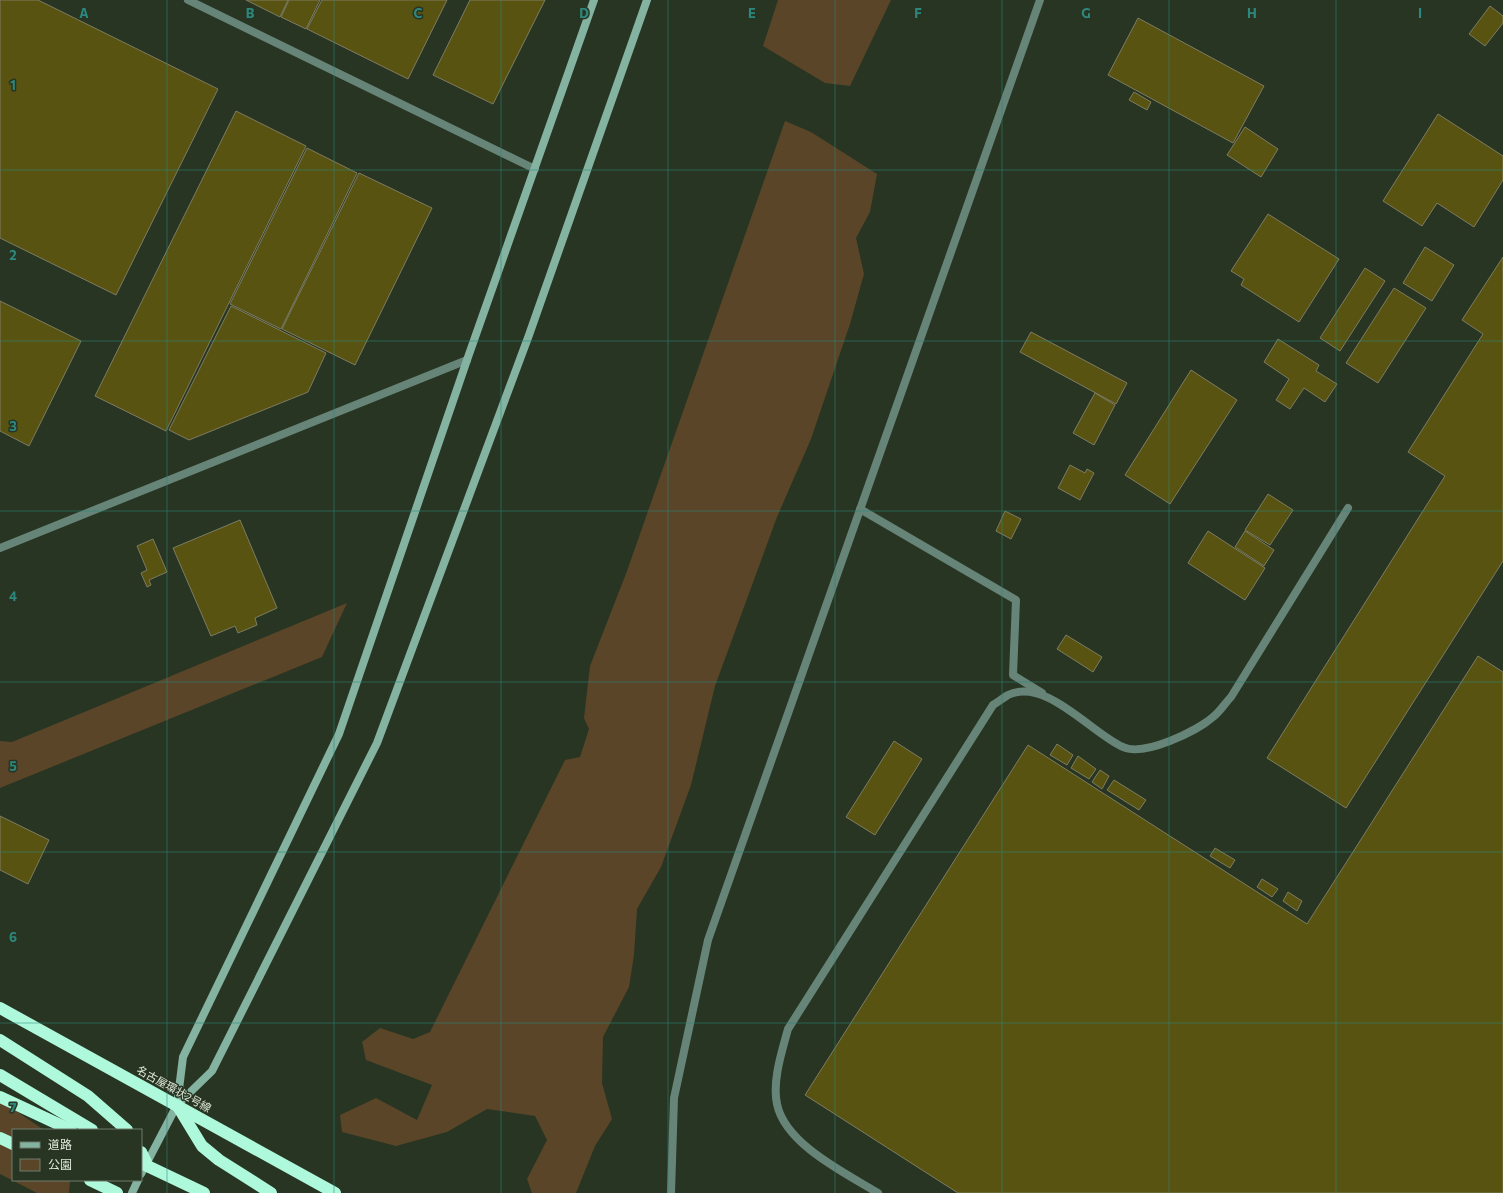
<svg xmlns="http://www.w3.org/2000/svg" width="1503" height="1193" font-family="Commissioner,'Noto Sans JP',sans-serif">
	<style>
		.green { fill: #5a4529 }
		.building { fill: #585311; stroke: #7e7c62 }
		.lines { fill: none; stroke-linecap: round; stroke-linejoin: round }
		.lane { stroke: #678478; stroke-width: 8 }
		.street { stroke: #678478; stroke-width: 8 }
		.secondary { stroke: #84b3a1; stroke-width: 8 }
		.highway { stroke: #aef9dc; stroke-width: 12 }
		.highway-bridge { stroke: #aef9dc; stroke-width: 12 }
		.grid { fill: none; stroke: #2e877e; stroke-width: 1; stroke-opacity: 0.55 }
		.labels { text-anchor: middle; stroke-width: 3; stroke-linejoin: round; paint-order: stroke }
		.street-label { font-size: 11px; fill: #e0e9dc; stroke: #273522 }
		.grid-label { font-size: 13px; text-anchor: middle; font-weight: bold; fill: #2e877e; stroke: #273522; stroke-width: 3; stroke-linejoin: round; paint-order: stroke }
	</style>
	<rect width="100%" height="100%" fill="#273522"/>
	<g class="green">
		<polygon points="778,0 891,0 850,86 825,83 763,46"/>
		<polygon points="785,121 811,132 877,174 870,212 856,238 864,274 850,324 811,439 777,517 715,686 691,785 661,867 637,909 634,955 629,987 603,1037 602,1083 612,1119 595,1146 576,1193 532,1193 527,1179 547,1140 535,1116 487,1109 447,1132 396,1146 342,1132 340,1115 376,1098 417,1120 432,1085 366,1060 362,1042 380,1028 413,1039 430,1032 565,760 580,757 589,729 584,718 590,666 627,571"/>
		<polygon points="347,603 322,657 0,788 0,741 12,742"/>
		<polygon points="0,1100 44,1130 13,1130 13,1180 70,1180 69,1193 37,1193 0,1174"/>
	</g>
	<g class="building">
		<polygon points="0,0 38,0 218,89 116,295 0,238"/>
		<polygon points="246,0 288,0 280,17"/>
		<polygon points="289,0 320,0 306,29 281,17"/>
		<polygon points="322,0 447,0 408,79 307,29"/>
		<polygon points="470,0 545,0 493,104 433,75"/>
		<polygon points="1490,6 1503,16 1503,23 1485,46 1469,34"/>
		<polygon points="1138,18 1264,86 1233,143 1108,75"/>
		<polygon points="1134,92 1151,102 1147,110 1129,100"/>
		<polygon points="236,111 306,146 166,431 95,396"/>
		<polygon points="1438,114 1503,156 1503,180 1474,227 1437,203 1422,226 1383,201"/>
		<polygon points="1245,127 1278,149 1261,177 1227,155"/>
		<polygon points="307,148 357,173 281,329 230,304"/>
		<polygon points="359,173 432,208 355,365 282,329"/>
		<polygon points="1268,214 1339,259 1299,322 1241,285 1244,279 1231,271"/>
		<polygon points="1425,247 1454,265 1432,301 1403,283"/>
		<polygon points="1503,257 1503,561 1346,808 1267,758 1445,476 1408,452 1483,334 1462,320"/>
		<polygon points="1365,268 1385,281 1340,351 1320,338"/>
		<polygon points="1394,288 1426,308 1378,383 1346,363"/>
		<polygon points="0,301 81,341 29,446 0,431"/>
		<polygon points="231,306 326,353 308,392 189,440 169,430"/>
		<polygon points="1031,332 1127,383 1116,404 1020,352"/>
		<polygon points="1278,339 1319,365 1316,371 1337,384 1325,402 1304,388 1290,409 1276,400 1289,379 1264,362"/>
		<polygon points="1191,370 1237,400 1170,504 1125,475"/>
		<polygon points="1095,393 1115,405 1094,445 1073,433"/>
		<polygon points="1070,465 1085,473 1087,469 1094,473 1080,500 1058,488"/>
		<polygon points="1268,494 1293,510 1270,545 1245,530"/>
		<polygon points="1005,511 1021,519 1011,539 996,531"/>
		<polygon points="240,520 277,608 255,618 257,625 238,633 235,626 211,636 173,548"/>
		<polygon points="1208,531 1265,568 1245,600 1188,563"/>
		<polygon points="1245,531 1274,550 1264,566 1235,547"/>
		<polygon points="153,539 167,572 149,580 151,585 147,587 141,573 147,570 137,546"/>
		<polygon points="1066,635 1102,657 1093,672 1057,649"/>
		<polygon points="1478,656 1503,672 1503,1193 958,1193 805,1095 1028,745 1307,924"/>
		<polygon points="894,741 922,759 875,835 846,817"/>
		<polygon points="1057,744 1073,755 1067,765 1050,755"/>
		<polygon points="1078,756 1096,769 1089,779 1071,768"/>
		<polygon points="1100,770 1109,776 1102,789 1092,782"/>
		<polygon points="1114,780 1146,800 1139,810 1107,790"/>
		<polygon points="0,816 49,840 28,884 0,870"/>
		<polygon points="1215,848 1235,860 1230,868 1210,856"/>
		<polygon points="1262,879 1278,889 1272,897 1257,887"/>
		<polygon points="1288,892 1302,901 1297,911 1283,901"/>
	</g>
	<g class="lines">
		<g class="lane">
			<polyline points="188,0 535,169"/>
			<polyline points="860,509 1016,600 1013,675 1042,693"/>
			<path d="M878 1193C845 1173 785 1144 777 1104 772 1081 782 1051 788 1029L993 705C998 702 1003 698 1008 695 1046 677 1091 733 1123 747 1144 757 1197 731 1213 717 1220 712 1225 703 1231 697L1348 508"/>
		</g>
		<g class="street">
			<polyline points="0,548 467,360"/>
			<polyline points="671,1193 674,1098 708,940 1040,0"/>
		</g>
		<g class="secondary">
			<polyline points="177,1105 183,1057 339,734 467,360 594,0"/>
			<polyline points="141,1174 177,1105 212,1071 377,743 529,335 647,0"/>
			<polyline points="132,1193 138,1180"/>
		</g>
		<g class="highway">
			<polyline points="0,1008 335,1193"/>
			<polyline points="0,1040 88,1096 127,1130"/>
			<polyline points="0,1075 92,1130"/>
			<polyline points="0,1097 71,1130"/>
			<polyline points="177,1105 202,1146 219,1160 271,1193"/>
			<polyline points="0,1138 13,1144"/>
			<polyline points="141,1152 146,1162"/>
			<polyline points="90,1180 117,1193"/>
		</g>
		<polyline class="highway-bridge" points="141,1163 204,1193"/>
	</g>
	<path class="grid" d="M167 0V1193M334 0V1193M501 0V1193M668 0V1193M835 0V1193M1002 0V1193M1169 0V1193M1336 0V1193M0 170H1503M0 341H1503M0 511H1503M0 682H1503M0 852H1503M0 1023H1503"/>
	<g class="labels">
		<g class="street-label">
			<text transform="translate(174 1089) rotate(29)" y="4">名古屋環状2号線</text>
		</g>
	</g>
	<g class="grid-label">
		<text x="84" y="18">A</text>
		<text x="250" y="18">B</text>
		<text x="418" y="18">C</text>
		<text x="584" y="18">D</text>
		<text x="752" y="18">E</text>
		<text x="918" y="18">F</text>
		<text x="1086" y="18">G</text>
		<text x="1252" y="18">H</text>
		<text x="1420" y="18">I</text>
		<text x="13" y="90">1</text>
		<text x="13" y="260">2</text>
		<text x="13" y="431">3</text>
		<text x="13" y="601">4</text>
		<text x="13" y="771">5</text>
		<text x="13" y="942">6</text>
		<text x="13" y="1112">7</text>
	</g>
	<rect x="12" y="1129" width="130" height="52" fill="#273522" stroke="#717d6c"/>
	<rect x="20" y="1142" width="20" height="6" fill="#84b3a1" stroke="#717d6c"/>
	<text x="48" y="1149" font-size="12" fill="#e0e9dc">道路</text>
	<rect x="20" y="1159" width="20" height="12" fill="#5a4529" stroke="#717d6c"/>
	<text x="48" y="1169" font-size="12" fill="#e0e9dc">公園</text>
</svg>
